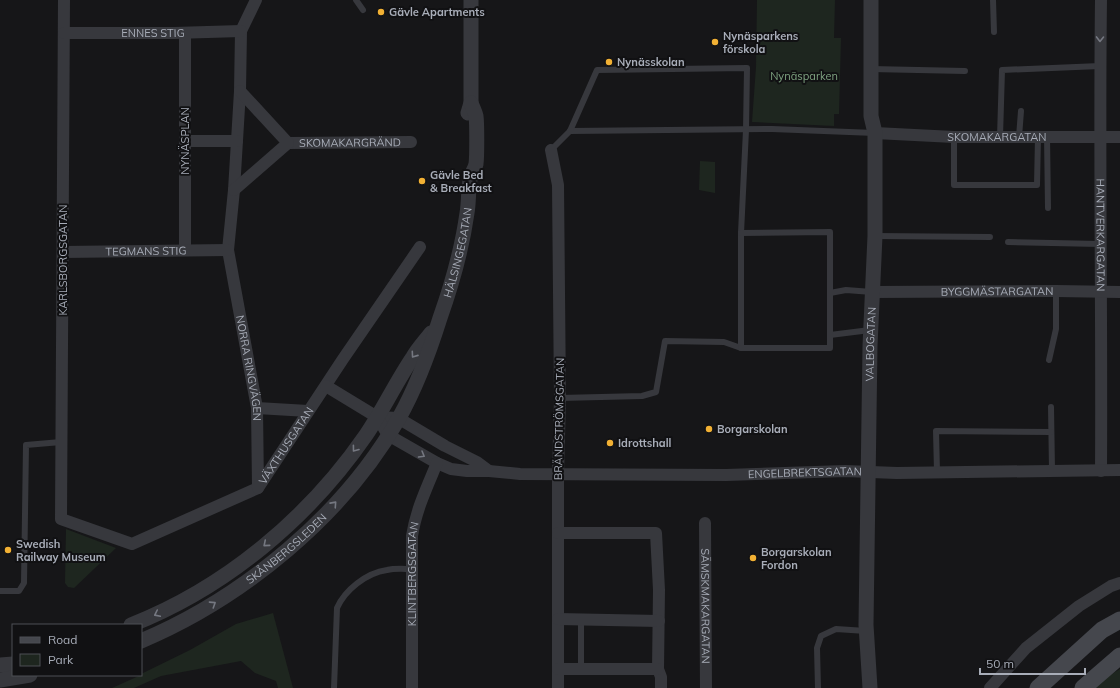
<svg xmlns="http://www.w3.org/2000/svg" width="1120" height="688" font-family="Mulish,sans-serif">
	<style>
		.green { fill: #1e261f }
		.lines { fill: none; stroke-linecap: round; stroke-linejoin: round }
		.service { stroke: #37383d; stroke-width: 6 }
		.minor { stroke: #37383d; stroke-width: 12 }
		.tertiary { stroke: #37383d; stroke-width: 15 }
		.secondary { stroke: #45474d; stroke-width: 17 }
		.oneway { stroke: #757881 }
		.poi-dot { fill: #f2b134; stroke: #111113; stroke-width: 1.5 }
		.labels { text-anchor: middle; stroke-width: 4; stroke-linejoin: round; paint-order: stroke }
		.poi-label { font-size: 11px; font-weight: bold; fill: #a8adb8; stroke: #111113; text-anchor: start }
		.street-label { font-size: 11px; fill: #a8adb8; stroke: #111113 }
		.park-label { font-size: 11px; fill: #7fa381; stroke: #111113 }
	</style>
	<rect width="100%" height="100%" fill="#161618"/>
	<g class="green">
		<polygon points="757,0 835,0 834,38 841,38 839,114 834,114 834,126 752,122 756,67"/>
		<polygon points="700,161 715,162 715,193 699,190"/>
		<polygon points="66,529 116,548 74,588 68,587 65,583"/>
		<polygon points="273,613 293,688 278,688 276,681 255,673 241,661 161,676 134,688 112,688 141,675 141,674 190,650 236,624"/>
		<polygon points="1120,669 1120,688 1095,688 1105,678"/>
	</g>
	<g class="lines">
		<g class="service">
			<polyline points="356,0 363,10"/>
			<polyline points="993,0 994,32"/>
			<polyline points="871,69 965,71"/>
			<polyline points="570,131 772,129 875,133"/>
			<polyline points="1047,136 1048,208"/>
			<polyline points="954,137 954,185 1037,185 1038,137"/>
			<polyline points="1000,137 1002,70 1100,66"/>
			<polyline points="1019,137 1021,111"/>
			<polyline points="551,150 570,131 597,70 747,68 746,130 741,233 741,348 724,342 665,341 656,392 642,396 560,398"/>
			<polyline points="875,236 990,237"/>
			<polyline points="1008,242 1100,244"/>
			<polyline points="830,293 846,290 872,292"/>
			<polyline points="830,335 870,330"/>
			<polyline points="741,348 830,348 830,232 741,233"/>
			<polyline points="1049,360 1056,329 1056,291"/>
			<polyline points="1051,407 1052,470"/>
			<polyline points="937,472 936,431 1051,432"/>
			<polyline points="0,591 19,591 24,583 26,445 61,442"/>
			<polyline points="581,669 581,619"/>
			<path d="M334 688 337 608C345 590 366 573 387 570 395 568 404 569 412 569"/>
			<polyline points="818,688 817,648 821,636 836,629 866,631"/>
		</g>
		<g class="minor">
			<path id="s1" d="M64 0 61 519 132 544 258 488 343 359 420 247"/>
			<path id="s2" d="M256 0 241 31 240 91 234 190 228 250 257 408 258 488"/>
			<path id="s3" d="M1101 0C1099 157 1102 314 1101 471"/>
			<path id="s4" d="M64 33H174L241 31"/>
			<polyline points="185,33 185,250"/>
			<path id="s5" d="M875 133 954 137H1120"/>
			<polyline points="185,141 237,141"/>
			<path id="s6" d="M288 143 411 142"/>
			<polyline points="551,150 558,185 560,398 558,475 558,688"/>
			<polyline points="234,190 288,143 240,91"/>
			<path id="s7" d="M63 252 228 250"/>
			<path id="s8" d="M873 292 1056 291 1120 292"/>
			<polyline points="326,386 377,417 398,418 445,446 477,462 489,471"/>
			<polyline points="257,408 308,411"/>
			<path id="s9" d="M377 417 388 435 437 463 451 469 467 471H489L520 474 726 475 845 471 897 473 1120 470"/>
			<path id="s10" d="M705 523 706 688"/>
			<polyline points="558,533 656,533 659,590 658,669 661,677 661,688"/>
			<polyline points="558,619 659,621"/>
			<polyline points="558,669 658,669"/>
			<path id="s11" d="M412 688V536C416 510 427 487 437 463"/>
			<polyline points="990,688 1026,648 1079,606 1111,586 1120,583"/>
		</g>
		<g class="tertiary">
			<polyline points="468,113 471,103 471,0"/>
			<path d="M131 625C225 588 308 519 366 435 383 410 396 382 413 357 418 348 425 341 431 333"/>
			<path id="s12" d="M141 641C243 598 344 515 399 418 417 386 429 353 440 318 452 284 462 249 467 213 469 202 468 191 470 180 471 174 475 169 476 164 477 157 477 123 476 116 475 112 473 108 471 103"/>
			<polyline points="0,665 13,664"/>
			<polyline points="0,680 30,675"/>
			<path id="s13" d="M870 688 866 625 870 346 875 236V133L871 116V0"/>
		</g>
		<g class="secondary">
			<polyline points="1038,688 1102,630 1120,620"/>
			<polyline points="1083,688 1120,656"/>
		</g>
	</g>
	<defs><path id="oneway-chevron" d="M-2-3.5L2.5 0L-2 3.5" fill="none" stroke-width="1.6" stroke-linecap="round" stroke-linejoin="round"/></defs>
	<g class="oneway">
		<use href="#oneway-chevron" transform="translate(1100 39) rotate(91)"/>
		<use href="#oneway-chevron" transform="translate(414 355) rotate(125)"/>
		<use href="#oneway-chevron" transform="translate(355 449) rotate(127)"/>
		<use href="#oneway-chevron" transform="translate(422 455) rotate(30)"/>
		<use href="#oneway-chevron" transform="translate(334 504) rotate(-48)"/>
		<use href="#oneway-chevron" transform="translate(266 544) rotate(140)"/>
		<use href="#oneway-chevron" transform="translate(213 604) rotate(-33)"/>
		<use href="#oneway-chevron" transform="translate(157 614) rotate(154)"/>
	</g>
	<g class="poi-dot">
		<circle cx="381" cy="12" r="4"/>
		<circle cx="715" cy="42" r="4"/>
		<circle cx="609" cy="62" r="4"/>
		<circle cx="422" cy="181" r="4"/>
		<circle cx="709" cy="429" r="4"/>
		<circle cx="610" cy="443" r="4"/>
		<circle cx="8" cy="550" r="4"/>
		<circle cx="753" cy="558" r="4"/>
	</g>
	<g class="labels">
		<g class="poi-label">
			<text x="389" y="16">Gävle Apartments</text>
			<text x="723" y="40">Nynäsparkens<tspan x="723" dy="13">förskola</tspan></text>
			<text x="617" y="66">Nynässkolan</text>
			<text x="430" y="179">Gävle Bed<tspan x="430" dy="13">&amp; Breakfast</tspan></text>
			<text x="717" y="433">Borgarskolan</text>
			<text x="618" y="447">Idrottshall</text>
			<text x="16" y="548">Swedish<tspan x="16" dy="13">Railway Museum</tspan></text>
			<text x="761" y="556">Borgarskolan<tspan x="761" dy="13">Fordon</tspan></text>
		</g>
		<g class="street-label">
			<text dy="4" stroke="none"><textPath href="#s4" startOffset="89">ENNES STIG</textPath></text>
			<text dy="4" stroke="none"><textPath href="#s5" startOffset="122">SKOMAKARGATAN</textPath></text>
			<text transform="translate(185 141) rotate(-90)" y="4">NYNÄSPLAN</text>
			<text dy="4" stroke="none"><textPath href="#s6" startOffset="62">SKOMAKARGRÄND</textPath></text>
			<text dy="4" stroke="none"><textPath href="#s3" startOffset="235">HANTVERKARGATAN</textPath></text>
			<text dy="4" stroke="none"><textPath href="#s7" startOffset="83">TEGMANS STIG</textPath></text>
			<text dy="4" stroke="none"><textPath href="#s12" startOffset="523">HÄLSINGEGATAN</textPath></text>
			<text transform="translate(63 260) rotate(-90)" y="4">KARLSBORGSGATAN</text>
			<text dy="4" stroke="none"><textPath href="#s8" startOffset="124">BYGGMÄSTARGATAN</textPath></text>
			<text dy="4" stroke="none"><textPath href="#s13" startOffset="344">VALBOGATAN</textPath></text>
			<text dy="4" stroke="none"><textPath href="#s2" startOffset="374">NORRA RINGVÄGEN</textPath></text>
			<text transform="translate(559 419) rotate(-89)" y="4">BRÄNDSTRÖMSGATAN</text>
			<text dy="4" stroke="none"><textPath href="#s1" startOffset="783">VÄXTHUSGATAN</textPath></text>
			<text dy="4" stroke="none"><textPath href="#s9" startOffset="447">ENGELBREKTSGATAN</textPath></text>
			<text dy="4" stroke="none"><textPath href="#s12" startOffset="173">SKÅNBERGSLEDEN</textPath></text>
			<text dy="4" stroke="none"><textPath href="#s11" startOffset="114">KLINTBERGSGATAN</textPath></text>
			<text dy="4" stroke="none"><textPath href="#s10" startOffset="83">SÄMSKMAKARGATAN</textPath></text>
		</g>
		<g class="park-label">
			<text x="804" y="80">Nynäsparken</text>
		</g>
	</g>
	<rect x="12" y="624" width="130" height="52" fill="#111113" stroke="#4d4f55"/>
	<rect x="20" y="637" width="20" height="6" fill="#45474d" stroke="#4d4f55"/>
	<text x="48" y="644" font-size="12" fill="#a8adb8">Road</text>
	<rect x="20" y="654" width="20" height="12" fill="#1e261f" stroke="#4d4f55"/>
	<text x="48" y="664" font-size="12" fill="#a8adb8">Park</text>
	<path d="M980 668v6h105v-6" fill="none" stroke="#a8adb8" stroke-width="2"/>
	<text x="986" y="668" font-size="12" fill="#a8adb8" stroke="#111113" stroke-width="3" paint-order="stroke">50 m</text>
</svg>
